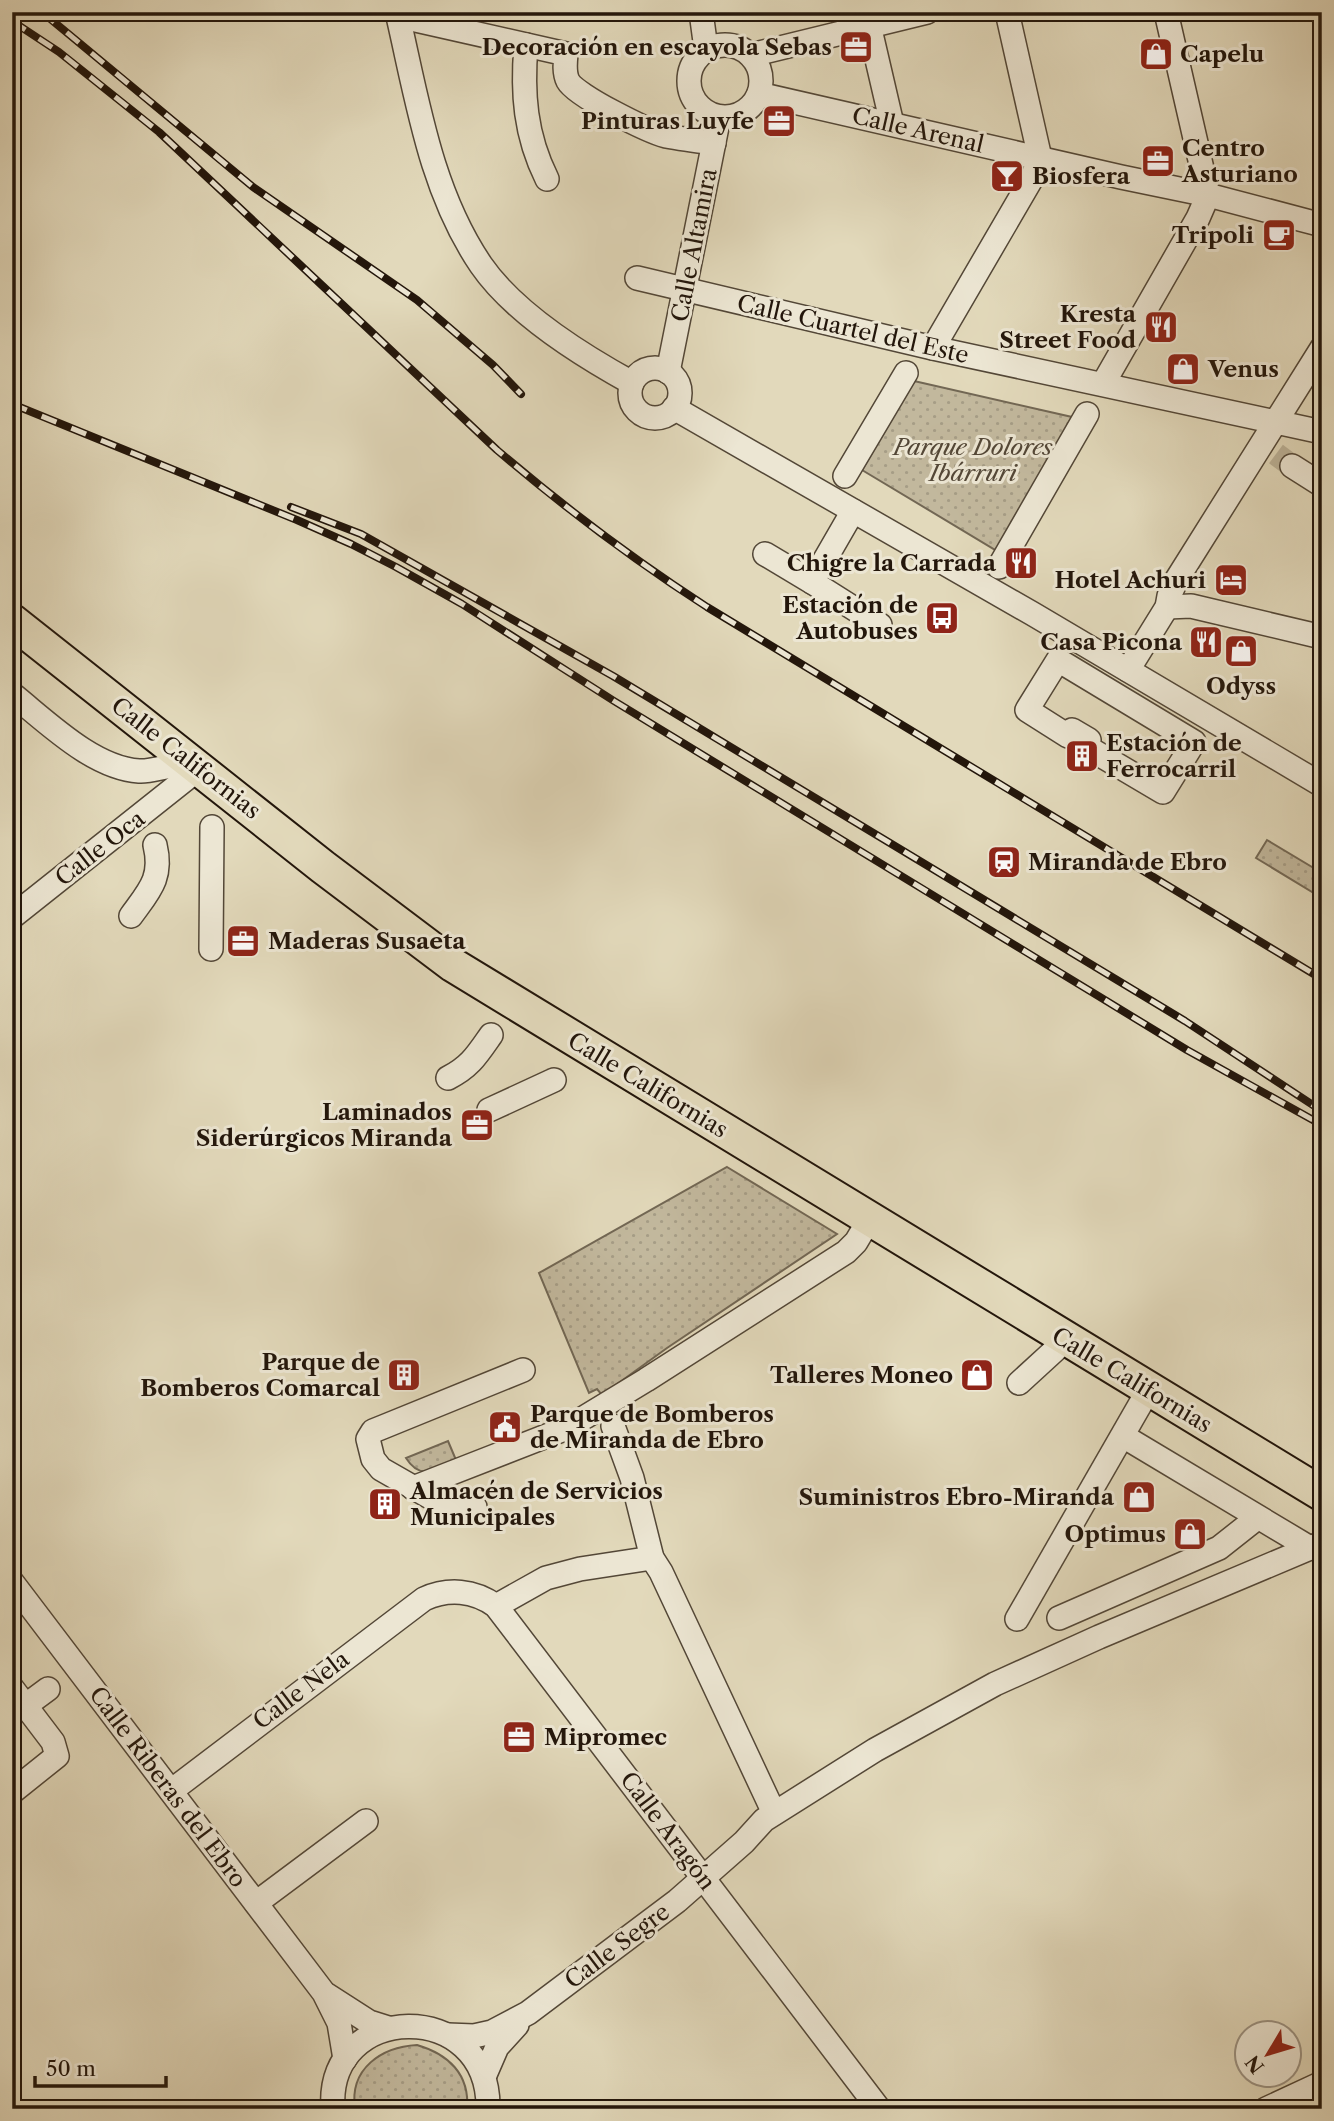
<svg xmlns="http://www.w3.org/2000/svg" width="1334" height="2121" font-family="'Libre Caslon Text',serif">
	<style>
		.green { fill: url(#green-dots); stroke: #726754; stroke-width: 2 }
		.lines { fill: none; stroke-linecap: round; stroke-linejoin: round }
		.minor-tunnel { stroke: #bcb298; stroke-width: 23; stroke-dasharray: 23 11; stroke-linecap: butt }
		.minor-casing { stroke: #534737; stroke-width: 26 }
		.highway-casing { stroke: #23160b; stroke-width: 37 }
		.minor { stroke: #ece6d3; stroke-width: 23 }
		.highway { stroke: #e2d9bb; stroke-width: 33 }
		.rail-casing { stroke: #23160b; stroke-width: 8 }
		.rail { stroke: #ece6d3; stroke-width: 5; stroke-dasharray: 16; stroke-linecap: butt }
		.labels { text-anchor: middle; stroke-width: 6; stroke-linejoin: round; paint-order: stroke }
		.poi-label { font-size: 23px; font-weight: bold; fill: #23160b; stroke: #ece6d3; text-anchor: end }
		.street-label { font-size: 23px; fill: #23160b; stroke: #ece6d3 }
		.park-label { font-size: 23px; font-style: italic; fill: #534737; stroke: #ece6d3 }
	</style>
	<defs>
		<pattern id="green-dots" width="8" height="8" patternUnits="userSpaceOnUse" patternTransform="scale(1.75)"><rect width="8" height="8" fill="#c2b89d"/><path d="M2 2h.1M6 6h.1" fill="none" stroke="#a69d86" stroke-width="1.8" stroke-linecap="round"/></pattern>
	</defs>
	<rect width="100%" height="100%" fill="#e2d9bb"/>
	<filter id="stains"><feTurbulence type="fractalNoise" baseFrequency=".00286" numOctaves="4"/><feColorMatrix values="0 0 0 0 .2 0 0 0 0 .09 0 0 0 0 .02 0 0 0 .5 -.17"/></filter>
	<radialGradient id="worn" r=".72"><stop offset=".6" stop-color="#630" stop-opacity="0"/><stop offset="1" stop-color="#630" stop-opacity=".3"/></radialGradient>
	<g class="green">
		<polygon points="914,381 1072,417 997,551 862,470"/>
		<polygon points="1267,840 1322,873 1322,898 1256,858"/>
		<polygon points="727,1167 837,1234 667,1348 602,1395 597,1389 589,1393 539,1273"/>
		<path d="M448 1441 456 1460C436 1468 421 1482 406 1458Z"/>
		<path d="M417 2045C448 2054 470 2074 467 2109H355C349 2068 382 2047 417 2045Z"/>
	</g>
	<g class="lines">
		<polyline class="minor-tunnel" points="1276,454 1292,466"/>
		<g class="minor-casing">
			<g id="minor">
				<path d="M397 12C417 98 430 190 481 265 514 313 581 355 632 383"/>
				<polyline points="701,12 706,49"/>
				<polyline points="866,12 892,124"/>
				<path d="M398 16 566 54C565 63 564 73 568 81 576 96 648 131 666 136 682 139 698 141 714 143"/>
				<circle cx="725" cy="81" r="36"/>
				<path d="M526 45C522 93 525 135 547 179"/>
				<polyline points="751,55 927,12"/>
				<polyline points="759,94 1121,177 1208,195 1322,225"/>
				<polyline points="637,278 933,348 1322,432"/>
				<polyline points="933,348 1032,178 1040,158 1007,12"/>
				<circle cx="655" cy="393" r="25"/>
				<polyline points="668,372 719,117"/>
				<polyline points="1103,384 1198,218 1208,195 1166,12"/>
				<polyline points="674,408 1033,614 1322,785"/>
				<polyline points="1292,466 1322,485"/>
				<polyline points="845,476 906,373"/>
				<polyline points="853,511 812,582 880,625"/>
				<polyline points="765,554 812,582"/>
				<polyline points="999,567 1087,414"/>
				<polyline points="1167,607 1191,606 1322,637"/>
				<polygon points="1058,660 1194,742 1163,792 1085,746 1089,740 1072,730 1068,736 1027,710"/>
				<polyline points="1128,670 1167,607 1169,596 1177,579 1322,348"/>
				<path d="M12 694C47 722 93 768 139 771 149 772 162 767 172 766"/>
				<path d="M131 916C149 891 163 878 155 845"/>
				<polyline points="12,917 187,778"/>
				<polyline points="211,949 212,827"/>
				<path d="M448 1078C470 1067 477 1055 491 1035"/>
				<polyline points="489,1110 554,1080"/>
				<polyline points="1019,1383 1055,1350"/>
				<polyline points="613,1426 632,1478 652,1558 661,1572 774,1813"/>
				<polyline points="1123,1436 1310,1548"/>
				<polyline points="413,1488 567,1428 646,1380 846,1252 856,1242 869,1220"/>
				<polyline points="475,1507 449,1504 430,1497 381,1469 373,1459 368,1439 373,1431 383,1427 523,1370"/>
				<polyline points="12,1582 324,1993 339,2023 345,2059"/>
				<polyline points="496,1606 546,1578 580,1569 652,1558"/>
				<polyline points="1059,1618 1219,1548 1257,1518"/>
				<polyline points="1017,1619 1141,1403"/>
				<polyline points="12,1688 53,1742 57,1756 12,1792"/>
				<polyline points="25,1706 48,1689"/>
				<path d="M171 1791 424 1599C448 1588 474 1590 496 1606L879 2109"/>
				<polyline points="256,1903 366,1821"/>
				<polyline points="327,1995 369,2022 388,2028"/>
				<polyline points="448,2035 474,2036 492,2032 528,2013 677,1901 744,1842 764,1820 875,1750 995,1684 1099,1637 1322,1543"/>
				<polyline points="484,2077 497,2047 517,2025"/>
				<path d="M333 2109C325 2001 490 1997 488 2109"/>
				<polyline points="1266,2109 1322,2083"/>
			</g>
		</g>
		<g class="highway-casing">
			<polyline id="highway" points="12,621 323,867 453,965 1322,1494"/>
		</g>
		<use href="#minor" class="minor"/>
		<use href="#highway" class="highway"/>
		<g class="rail-casing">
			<g id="rail">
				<polyline points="42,12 253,187 417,300 493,365 521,394"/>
				<path d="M12 21 59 52 159 132 497 450C564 507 634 560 707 607L1322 979"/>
				<polyline points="12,404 297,520 351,544 396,567 462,604 614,701 1187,1050 1322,1125"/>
				<polyline points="291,507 361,534 613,676 1185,1021 1322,1111"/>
			</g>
		</g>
		<use href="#rail" class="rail"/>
	</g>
	<defs>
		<g id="office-square" transform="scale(1.75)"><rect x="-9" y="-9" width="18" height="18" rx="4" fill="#8f2418" stroke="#ece6d3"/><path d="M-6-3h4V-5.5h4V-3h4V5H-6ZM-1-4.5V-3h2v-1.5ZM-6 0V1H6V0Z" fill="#fff"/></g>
		<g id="shop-square" transform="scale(1.75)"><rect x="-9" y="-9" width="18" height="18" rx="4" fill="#8f2418" stroke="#ece6d3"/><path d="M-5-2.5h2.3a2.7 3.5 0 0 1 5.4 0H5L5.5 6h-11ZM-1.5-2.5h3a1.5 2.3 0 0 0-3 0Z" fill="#fff"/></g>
		<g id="bar-square" transform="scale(1.75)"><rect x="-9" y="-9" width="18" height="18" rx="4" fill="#8f2418" stroke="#ece6d3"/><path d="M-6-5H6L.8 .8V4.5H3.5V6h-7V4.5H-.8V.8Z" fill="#fff"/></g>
		<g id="cafe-square" transform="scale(1.75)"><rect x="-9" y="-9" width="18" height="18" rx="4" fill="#8f2418" stroke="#ece6d3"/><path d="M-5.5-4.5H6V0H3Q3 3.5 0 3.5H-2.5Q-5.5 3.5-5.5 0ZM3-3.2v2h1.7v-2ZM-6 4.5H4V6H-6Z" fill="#fff"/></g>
		<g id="restaurant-square" transform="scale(1.75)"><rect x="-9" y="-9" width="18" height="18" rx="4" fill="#8f2418" stroke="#ece6d3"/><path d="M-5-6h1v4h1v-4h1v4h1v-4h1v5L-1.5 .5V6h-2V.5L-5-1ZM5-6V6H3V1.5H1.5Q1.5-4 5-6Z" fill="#fff"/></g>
		<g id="hotel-square" transform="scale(1.75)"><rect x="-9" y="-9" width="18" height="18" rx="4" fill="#8f2418" stroke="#ece6d3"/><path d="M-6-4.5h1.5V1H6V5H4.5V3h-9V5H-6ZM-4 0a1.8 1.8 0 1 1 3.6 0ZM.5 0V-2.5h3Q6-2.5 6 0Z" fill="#fff"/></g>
		<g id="bus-square" transform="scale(1.75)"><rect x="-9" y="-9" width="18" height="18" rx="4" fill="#8f2418" stroke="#ece6d3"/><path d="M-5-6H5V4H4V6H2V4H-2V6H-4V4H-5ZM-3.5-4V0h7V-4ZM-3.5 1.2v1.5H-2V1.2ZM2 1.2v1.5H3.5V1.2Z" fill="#fff"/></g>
		<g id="building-square" transform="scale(1.75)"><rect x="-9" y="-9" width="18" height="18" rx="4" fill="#8f2418" stroke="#ece6d3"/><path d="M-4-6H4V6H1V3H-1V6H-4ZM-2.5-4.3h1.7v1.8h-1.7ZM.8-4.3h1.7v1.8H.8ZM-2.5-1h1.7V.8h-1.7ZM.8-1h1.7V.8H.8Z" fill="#fff"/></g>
		<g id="station-square" transform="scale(1.75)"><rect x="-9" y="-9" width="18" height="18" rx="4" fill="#8f2418" stroke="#ece6d3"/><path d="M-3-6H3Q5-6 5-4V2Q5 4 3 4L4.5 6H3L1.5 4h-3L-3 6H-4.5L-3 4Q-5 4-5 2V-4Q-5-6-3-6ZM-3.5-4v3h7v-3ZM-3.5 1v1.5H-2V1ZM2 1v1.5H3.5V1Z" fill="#fff"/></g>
		<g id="civic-square" transform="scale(1.75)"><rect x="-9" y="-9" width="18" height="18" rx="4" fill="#8f2418" stroke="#ece6d3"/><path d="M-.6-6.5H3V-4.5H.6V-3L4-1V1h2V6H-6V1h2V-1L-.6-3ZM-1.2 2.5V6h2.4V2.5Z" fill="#fff"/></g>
	</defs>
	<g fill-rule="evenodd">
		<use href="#office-square" x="856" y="47"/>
		<use href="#shop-square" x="1156" y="54"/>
		<use href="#office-square" x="779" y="121"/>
		<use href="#office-square" x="1158" y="161"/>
		<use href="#bar-square" x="1007" y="176"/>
		<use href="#cafe-square" x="1279" y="235"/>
		<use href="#restaurant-square" x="1161" y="327"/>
		<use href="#shop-square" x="1183" y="369"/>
		<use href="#restaurant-square" x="1021" y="563"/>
		<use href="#hotel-square" x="1231" y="580"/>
		<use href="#bus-square" x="942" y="618"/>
		<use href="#restaurant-square" x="1206" y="642"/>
		<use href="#shop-square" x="1241" y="651"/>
		<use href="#building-square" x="1082" y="756"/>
		<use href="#station-square" x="1004" y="862"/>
		<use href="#office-square" x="243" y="941"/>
		<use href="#office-square" x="477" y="1125"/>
		<use href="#building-square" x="404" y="1375"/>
		<use href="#shop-square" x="977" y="1375"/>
		<use href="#civic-square" x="505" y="1427"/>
		<use href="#shop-square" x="1139" y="1497"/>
		<use href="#building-square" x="385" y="1504"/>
		<use href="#shop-square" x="1190" y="1534"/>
		<use href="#office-square" x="519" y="1737"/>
	</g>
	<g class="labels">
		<g class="poi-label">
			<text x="832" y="55">Decoración en escayola Sebas</text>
			<text x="1180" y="62" text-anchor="start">Capelu</text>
			<text x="754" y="129">Pinturas Luyfe</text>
			<text x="1182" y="156" text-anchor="start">Centro<tspan x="1182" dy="26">Asturiano</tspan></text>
			<text x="1032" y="184" text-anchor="start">Biosfera</text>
			<text x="1254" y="243">Tripoli</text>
			<text x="1136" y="322">Kresta<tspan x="1136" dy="26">Street Food</tspan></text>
			<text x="1208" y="377" text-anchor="start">Venus</text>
			<text x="996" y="571">Chigre la Carrada</text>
			<text x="1206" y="588">Hotel Achuri</text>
			<text x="918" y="613">Estación de<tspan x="918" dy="26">Autobuses</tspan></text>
			<text x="1182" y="650">Casa Picona</text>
			<text x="1241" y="694" text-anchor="middle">Odyss</text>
			<text x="1106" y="751" text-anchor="start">Estación de<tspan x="1106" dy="26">Ferrocarril</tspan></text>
			<text x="1028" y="870" text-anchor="start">Miranda de Ebro</text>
			<text x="268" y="949" text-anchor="start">Maderas Susaeta</text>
			<text x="452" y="1120">Laminados<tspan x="452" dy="26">Siderúrgicos Miranda</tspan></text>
			<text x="380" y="1370">Parque de<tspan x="380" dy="26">Bomberos Comarcal</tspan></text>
			<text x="953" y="1383">Talleres Moneo</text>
			<text x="530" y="1422" text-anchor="start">Parque de Bomberos<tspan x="530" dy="26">de Miranda de Ebro</tspan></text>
			<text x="410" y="1499" text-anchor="start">Almacén de Servicios<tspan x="410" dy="26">Municipales</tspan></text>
			<text x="1114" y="1505">Suministros Ebro-Miranda</text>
			<text x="1166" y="1542">Optimus</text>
			<text x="544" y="1745" text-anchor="start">Mipromec</text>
		</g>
		<g class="street-label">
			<text transform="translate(918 130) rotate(13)" y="8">Calle Arenal</text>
			<text transform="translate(694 245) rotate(-79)" y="8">Calle Altamira</text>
			<text transform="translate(853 329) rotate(13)" y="8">Calle Cuartel del Este</text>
			<text transform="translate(186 758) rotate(38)" y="8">Calle Californias</text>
			<text transform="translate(100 848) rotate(-38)" y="8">Calle Oca</text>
			<text transform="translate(648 1085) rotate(31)" y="8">Calle Californias</text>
			<text transform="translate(1132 1380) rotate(31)" y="8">Calle Californias</text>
			<text transform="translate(301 1690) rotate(-37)" y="8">Calle Nela</text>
			<text transform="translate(168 1787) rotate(53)" y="8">Calle Riberas del Ebro</text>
			<text transform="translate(668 1831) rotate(53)" y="8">Calle Aragón</text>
			<text transform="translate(617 1946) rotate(-37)" y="8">Calle Segre</text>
		</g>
		<g class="park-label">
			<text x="973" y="455">Parque Dolores<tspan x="973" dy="26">Ibárruri</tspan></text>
		</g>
	</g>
	<rect width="1334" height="2121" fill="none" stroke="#e2d9bb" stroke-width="42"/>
	<rect x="14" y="14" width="1306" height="2093" fill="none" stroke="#23160b" stroke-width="3.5"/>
	<rect x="21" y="21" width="1292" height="2079" fill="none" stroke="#23160b" stroke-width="2"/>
	<g transform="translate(1268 2054) rotate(232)"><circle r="33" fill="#ece6d3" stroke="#9c9383" stroke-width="2"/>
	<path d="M0-5L12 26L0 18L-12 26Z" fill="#8f2418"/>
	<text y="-10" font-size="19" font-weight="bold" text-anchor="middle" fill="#23160b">N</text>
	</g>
	<path d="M35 2076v10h131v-10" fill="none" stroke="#23160b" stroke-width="3.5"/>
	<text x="46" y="2076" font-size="21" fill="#23160b" stroke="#ece6d3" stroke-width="5" paint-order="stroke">50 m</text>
	<rect width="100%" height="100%" filter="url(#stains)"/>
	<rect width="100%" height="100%" fill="url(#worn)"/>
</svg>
